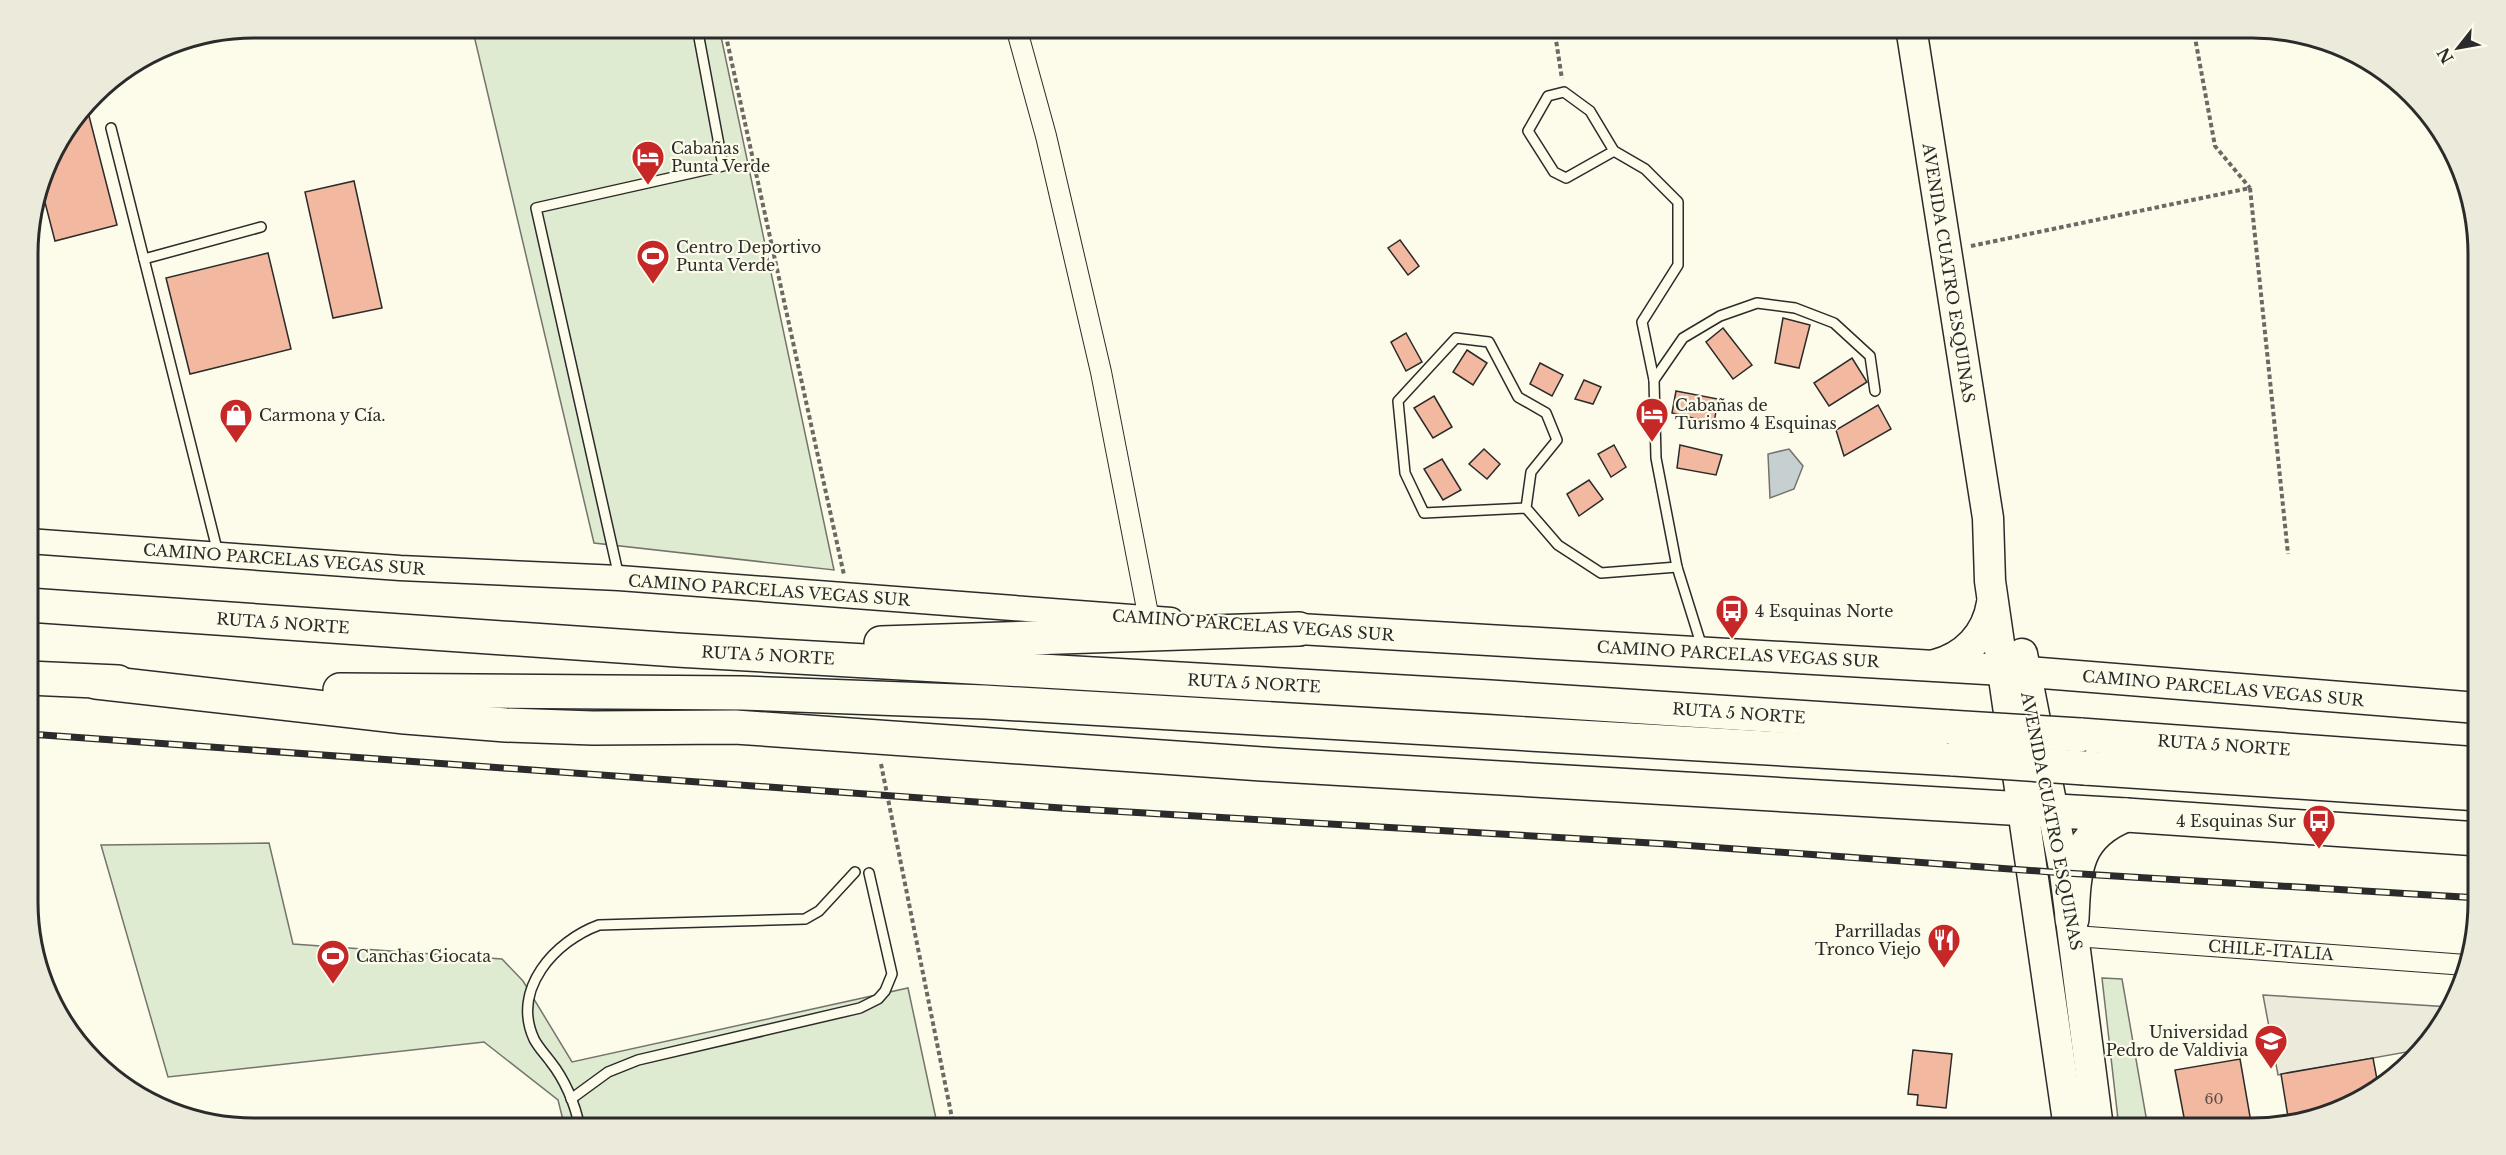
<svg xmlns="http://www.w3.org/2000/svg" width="2506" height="1155" font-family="'Libre Baskerville',serif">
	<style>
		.green { fill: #deebd1; stroke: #74746e; stroke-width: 1.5 }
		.parking { fill: #eceadb; stroke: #74746e; stroke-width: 1.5 }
		.water { fill: #c7d0d0; stroke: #74746e; stroke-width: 1.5 }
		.building { fill: #f2b8a0; stroke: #2b2b2b; stroke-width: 1.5 }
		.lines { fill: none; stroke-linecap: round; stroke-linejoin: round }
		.service-casing { stroke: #2b2b2b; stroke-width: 12 }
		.minor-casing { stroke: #2b2b2b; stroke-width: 22 }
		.tertiary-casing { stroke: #2b2b2b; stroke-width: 27 }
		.primary-casing { stroke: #2b2b2b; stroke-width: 33 }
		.trunk-casing { stroke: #2b2b2b; stroke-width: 36 }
		.path { stroke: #6a6964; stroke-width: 4; stroke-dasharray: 4.5 3; stroke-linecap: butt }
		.service { stroke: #fdfbea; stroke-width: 9 }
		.minor { stroke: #fdfbea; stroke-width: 20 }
		.tertiary { stroke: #fdfbea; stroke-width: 24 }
		.primary { stroke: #fdfbea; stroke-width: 30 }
		.trunk { stroke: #fdfbea; stroke-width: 33 }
		.rail-casing { stroke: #2b2b2b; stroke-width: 7 }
		.rail { stroke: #fdfbea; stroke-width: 4.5; stroke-dasharray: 14; stroke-linecap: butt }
		.trunk-bridge-casing { stroke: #2b2b2b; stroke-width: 36; stroke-linecap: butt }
		.trunk-bridge { stroke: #fdfbea; stroke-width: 33 }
		.labels { text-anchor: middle; stroke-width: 4.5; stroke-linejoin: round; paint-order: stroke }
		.number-label { font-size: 14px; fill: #5d4e48 }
		.poi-label { font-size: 16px; fill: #2b2b2b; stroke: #fdfbea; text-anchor: start }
		.street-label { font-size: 16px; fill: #2b2b2b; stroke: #fdfbea }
		.rim { fill: none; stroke: #2b2b2b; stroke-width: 3 }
	</style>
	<rect width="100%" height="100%" fill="#fdfbea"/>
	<g class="green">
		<polygon points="472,27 719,27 834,570 594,543"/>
		<polygon points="269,843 293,944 502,959 523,981 572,1062 908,988 938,1128 565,1128 558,1100 484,1042 168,1077 101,845"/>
		<polygon points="2102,978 2122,979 2148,1128 2119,1128"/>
	</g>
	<polygon class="parking" points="2263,995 2450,1007 2423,1051 2408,1063 2406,1052 2278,1075"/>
	<polygon class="water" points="1789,449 1803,466 1794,489 1770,498 1768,454"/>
	<g class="building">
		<polygon points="88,112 117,225 55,241 41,187 51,153 81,113"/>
		<polygon points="354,181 382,308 333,318 305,192"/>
		<polygon points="1400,240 1419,266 1408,275 1388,248"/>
		<polygon points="268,253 291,349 190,374 166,278"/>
		<polygon points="1783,318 1810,325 1799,368 1775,363"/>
		<polygon points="1723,328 1752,365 1733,379 1706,342"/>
		<polygon points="1406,333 1422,362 1406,371 1391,342"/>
		<polygon points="1467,350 1487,363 1473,385 1453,372"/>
		<polygon points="1852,358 1867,382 1829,406 1814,383"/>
		<polygon points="1540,363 1563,375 1552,396 1530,384"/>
		<polygon points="1584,380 1601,387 1593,404 1575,399"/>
		<polygon points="1676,391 1718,399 1714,423 1672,413"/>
		<polygon points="1434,396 1452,427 1433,438 1414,408"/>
		<polygon points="1878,405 1891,429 1844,456 1836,430"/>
		<polygon points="1614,445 1626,467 1611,477 1598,454"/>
		<polygon points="1680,445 1722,455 1716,475 1677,468"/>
		<polygon points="1484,449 1500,464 1487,479 1469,464"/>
		<polygon points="1442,459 1461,490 1443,500 1424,469"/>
		<polygon points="1589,480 1603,499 1579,516 1567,494"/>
		<polygon points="1913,1050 1952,1054 1946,1108 1917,1105 1918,1095 1908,1094"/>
		<polygon points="2373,1058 2379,1090 2326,1116 2289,1123 2281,1074"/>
		<polygon points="2240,1059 2252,1128 2186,1128 2175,1070"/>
	</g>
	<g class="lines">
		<g class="service-casing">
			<g id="service">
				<polyline points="111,128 218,553"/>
				<polyline points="1614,151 1590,111 1564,92 1548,96 1528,131 1554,172 1566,178 1614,151 1645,169 1678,202 1678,265 1642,322 1654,380"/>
				<polyline points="144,259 261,227"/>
				<polyline points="1526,508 1531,472 1557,440 1546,413 1518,397 1489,342 1456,338 1398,401 1405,473 1424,513 1526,508 1558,545 1601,573 1677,567"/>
				<polyline points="619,577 536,208 723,166 697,27"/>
				<polyline points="1702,647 1677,567 1656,458 1654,380 1683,338 1720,316 1757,303 1795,308 1834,323 1870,356 1875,391"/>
				<polyline points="571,1099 608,1072 638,1060 860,1008 878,999 885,991 892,974 869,873"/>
				<path d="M580 1128C575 1104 565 1080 550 1061 544 1053 538 1047 534 1039 511 989 555 941 599 925L805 919 819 911 855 872"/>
			</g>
		</g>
		<g class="minor-casing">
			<g id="minor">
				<polyline points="1016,27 1046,136 1101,372 1149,619"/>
				<polyline points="2075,936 2466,965"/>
			</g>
		</g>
		<g class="tertiary-casing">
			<polyline id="tertiary" points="28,541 400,568 619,578 1171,620"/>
		</g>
		<g class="primary-casing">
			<g id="primary">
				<polyline points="1911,27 1988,518 1990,581 2069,1128"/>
				<polyline points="1299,629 2003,670 2478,708"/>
				<polyline points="2022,654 2065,873 2098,1128"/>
				<path d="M1935 665C1965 657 1987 635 1992 603"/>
			</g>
		</g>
		<g class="trunk-casing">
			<g id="trunk">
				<polyline points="28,605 677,650 1490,697 1948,727"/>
				<polyline points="881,643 1299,629"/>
				<polyline points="28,678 118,682"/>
				<polyline points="96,682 405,717 506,725 593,728 735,727 1262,764 2126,815 2479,839"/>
				<polyline points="340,690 742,693 985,702 1954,759"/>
				<polyline points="2080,735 2479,764"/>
				<polyline points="2085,768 2479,794"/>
				<path d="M2072 919C2074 870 2075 835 2126 815"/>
			</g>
		</g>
		<g class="path">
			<polyline points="724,27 844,575"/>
			<polyline points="1554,27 1562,79"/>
			<polyline points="2193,27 2215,146 2250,188"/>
			<polyline points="1971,246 2250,188 2288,554"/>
			<polyline points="881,764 954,1128"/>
		</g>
		<use href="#service" class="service"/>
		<use href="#minor" class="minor"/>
		<use href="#tertiary" class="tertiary"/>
		<use href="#primary" class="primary"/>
		<use href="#trunk" class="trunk"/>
		<g class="rail-casing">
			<polyline id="rail" points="29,734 1061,808 1668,844 2065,873 2479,898"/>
		</g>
		<use href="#rail" class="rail"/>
		<g class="trunk-bridge-casing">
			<g id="trunk-bridge">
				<polyline points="1948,727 2080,735"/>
				<polyline points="1954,759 2085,768"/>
			</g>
		</g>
		<use href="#trunk-bridge" class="trunk-bridge"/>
	</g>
	<defs>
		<g id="hotel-pin" transform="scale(1.725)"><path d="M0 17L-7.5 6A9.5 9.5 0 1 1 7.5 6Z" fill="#c62828" stroke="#fdfbea"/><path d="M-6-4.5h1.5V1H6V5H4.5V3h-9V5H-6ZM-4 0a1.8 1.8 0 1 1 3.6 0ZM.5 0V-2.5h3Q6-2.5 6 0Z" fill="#fff"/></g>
		<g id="stadium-pin" transform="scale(1.725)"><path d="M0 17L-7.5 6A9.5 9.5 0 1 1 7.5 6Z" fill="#c62828" stroke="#fdfbea"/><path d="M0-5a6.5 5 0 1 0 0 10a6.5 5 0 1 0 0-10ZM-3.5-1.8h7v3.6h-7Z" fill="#fff"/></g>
		<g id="shop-pin" transform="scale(1.725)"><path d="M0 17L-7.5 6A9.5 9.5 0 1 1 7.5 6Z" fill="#c62828" stroke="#fdfbea"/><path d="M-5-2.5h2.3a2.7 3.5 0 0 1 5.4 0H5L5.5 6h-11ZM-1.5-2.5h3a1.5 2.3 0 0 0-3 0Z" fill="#fff"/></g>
		<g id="bus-pin" transform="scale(1.725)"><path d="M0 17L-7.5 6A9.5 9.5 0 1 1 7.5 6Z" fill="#c62828" stroke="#fdfbea"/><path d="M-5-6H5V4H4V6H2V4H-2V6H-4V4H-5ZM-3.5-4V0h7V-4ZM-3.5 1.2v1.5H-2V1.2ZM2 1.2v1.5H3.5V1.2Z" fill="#fff"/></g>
		<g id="restaurant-pin" transform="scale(1.725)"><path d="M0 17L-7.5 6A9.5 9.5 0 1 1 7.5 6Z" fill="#c62828" stroke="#fdfbea"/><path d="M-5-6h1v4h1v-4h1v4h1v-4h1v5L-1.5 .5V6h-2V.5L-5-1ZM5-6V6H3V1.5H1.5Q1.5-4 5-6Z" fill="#fff"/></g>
		<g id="university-pin" transform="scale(1.725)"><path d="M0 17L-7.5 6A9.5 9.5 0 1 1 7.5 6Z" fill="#c62828" stroke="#fdfbea"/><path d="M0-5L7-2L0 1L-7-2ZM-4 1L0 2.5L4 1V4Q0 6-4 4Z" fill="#fff"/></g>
	</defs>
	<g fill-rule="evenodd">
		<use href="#hotel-pin" x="648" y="157"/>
		<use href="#stadium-pin" x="653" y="256"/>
		<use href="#hotel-pin" x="1652" y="414"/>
		<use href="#shop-pin" x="236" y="415"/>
		<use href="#bus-pin" x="1732" y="611"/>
		<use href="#bus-pin" x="2319" y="821"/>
		<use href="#restaurant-pin" x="1944" y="940"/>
		<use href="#stadium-pin" x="333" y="956"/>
		<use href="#university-pin" x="2271" y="1041"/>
	</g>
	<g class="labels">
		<g class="number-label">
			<text x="2214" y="1104">60</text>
		</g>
		<g class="poi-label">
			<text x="671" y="154">Cabañas<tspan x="671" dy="18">Punta Verde</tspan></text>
			<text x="676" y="253">Centro Deportivo<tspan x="676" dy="18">Punta Verde</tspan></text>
			<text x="1675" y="411">Cabañas de<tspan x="1675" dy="18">Turismo 4 Esquinas</tspan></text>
			<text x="259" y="421">Carmona y Cía.</text>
			<text x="1755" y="617">4 Esquinas Norte</text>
			<text x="2296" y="827" text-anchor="end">4 Esquinas Sur</text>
			<text x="1921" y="937" text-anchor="end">Parrilladas<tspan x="1921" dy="18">Tronco Viejo</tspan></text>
			<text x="356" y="962">Canchas Giocata</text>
			<text x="2248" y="1038" text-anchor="end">Universidad<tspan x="2248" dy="18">Pedro de Valdivia</tspan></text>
		</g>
		<g class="street-label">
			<text transform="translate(1949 273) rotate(81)" y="6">AVENIDA CUATRO ESQUINAS</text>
			<text transform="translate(284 559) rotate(4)" y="6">CAMINO PARCELAS VEGAS SUR</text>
			<text transform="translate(769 590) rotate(4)" y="6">CAMINO PARCELAS VEGAS SUR</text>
			<text transform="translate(283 623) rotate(4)" y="6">RUTA 5 NORTE</text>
			<text transform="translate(1253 625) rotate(4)" y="6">CAMINO PARCELAS VEGAS SUR</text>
			<text transform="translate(1738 654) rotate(3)" y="6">CAMINO PARCELAS VEGAS SUR</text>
			<text transform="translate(768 655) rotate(3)" y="6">RUTA 5 NORTE</text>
			<text transform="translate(1254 683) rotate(3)" y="6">RUTA 5 NORTE</text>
			<text transform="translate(2223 688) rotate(5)" y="6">CAMINO PARCELAS VEGAS SUR</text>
			<text transform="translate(1739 713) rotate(4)" y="6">RUTA 5 NORTE</text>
			<text transform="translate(2224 745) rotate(4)" y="6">RUTA 5 NORTE</text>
			<text transform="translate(2052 821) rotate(79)" y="6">AVENIDA CUATRO ESQUINAS</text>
			<text transform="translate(2271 950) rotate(4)" y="6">CHILE-ITALIA</text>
		</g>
	</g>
	<path d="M0 0H2506V1155H0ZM254 38H2252A216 216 0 0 1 2468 254V902A216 216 0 0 1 2252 1118H254A216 216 0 0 1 38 902V254A216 216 0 0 1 254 38Z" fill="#eceadb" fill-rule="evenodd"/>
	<path class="rim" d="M254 38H2252A216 216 0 0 1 2468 254V902A216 216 0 0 1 2252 1118H254A216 216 0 0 1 38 902V254A216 216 0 0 1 254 38Z"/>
	<g transform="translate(2458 48) rotate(239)" stroke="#fdfbea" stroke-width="4.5" paint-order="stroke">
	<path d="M0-4.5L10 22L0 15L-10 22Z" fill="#2b2b2b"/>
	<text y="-9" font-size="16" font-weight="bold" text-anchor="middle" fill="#2b2b2b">N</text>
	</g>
</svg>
